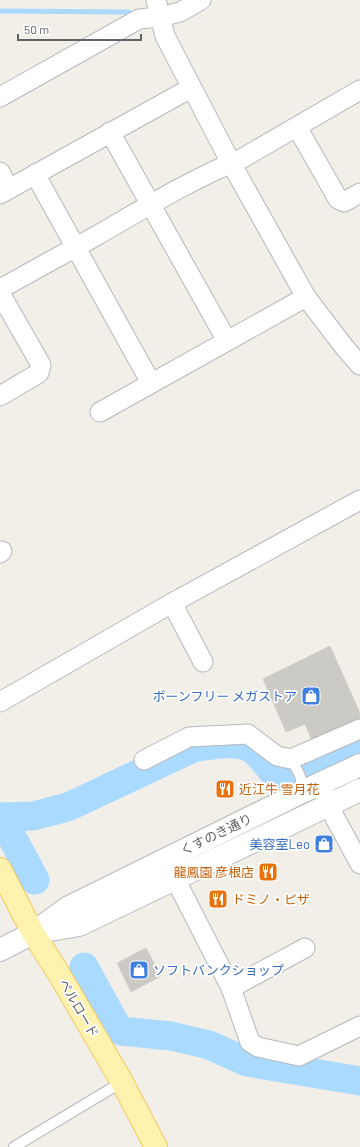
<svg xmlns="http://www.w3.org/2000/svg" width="360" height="1147" font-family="Barlow,'Noto Sans JP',sans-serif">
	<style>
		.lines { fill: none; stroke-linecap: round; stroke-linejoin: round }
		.stream { stroke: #aadaff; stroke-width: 5 }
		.river { stroke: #aadaff; stroke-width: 29 }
		.building { fill: #cccac5; stroke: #d6d1c6 }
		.lane-casing { stroke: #b5b8bc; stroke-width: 12 }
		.street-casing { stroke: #b5b8bc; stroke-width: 21 }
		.secondary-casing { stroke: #b6babf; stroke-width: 24 }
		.primary-casing { stroke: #f2c960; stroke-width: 24 }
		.lane { stroke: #fff; stroke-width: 10 }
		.street { stroke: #fff; stroke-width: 19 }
		.secondary { stroke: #fff; stroke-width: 22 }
		.primary { stroke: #fff2af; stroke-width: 22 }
		.labels { text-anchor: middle; stroke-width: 3.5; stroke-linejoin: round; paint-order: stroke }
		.shop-label { font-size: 13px; fill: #366cbe; stroke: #fff; text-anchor: end }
		.food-label { font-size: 13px; fill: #c56008; stroke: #fff; text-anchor: start }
		.street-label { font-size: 13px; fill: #5f6368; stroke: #fff }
	</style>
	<rect width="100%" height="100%" fill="#f1efe8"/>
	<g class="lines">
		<polyline class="stream" points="0,11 129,12"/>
		<g class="river">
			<path d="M0 817 33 816 68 807 193 748C208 745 239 740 252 749 260 754 269 768 276 775H282L360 741"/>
			<polyline points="1,817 35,880"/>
			<polyline points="84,967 117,1027 121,1031 171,1036 209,1045 247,1062 360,1081"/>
		</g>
	</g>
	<g class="building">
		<polygon points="330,646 360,713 360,722 313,743 305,724 286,732 263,679"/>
		<polygon points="146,948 161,976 131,992 117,963"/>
	</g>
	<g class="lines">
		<g class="lane-casing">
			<g id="lane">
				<polyline points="292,760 300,776 304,791"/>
				<polyline points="14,1147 122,1082"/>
			</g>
		</g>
		<g class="street-casing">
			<g id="street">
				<polyline points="156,0 165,36 231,163 306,297 345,348 360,365"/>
				<polyline points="0,97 139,19 160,17 180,12 201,0"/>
				<polyline points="297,127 338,199 344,202 360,193"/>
				<polyline points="110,132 227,341"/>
				<polyline points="0,172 9,189"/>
				<polyline points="35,174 151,383"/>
				<polyline points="0,194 191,88"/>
				<path d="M0 289C32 271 64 254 96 236 143 209 190 180 241 159L360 90"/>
				<polyline points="0,293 41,365 39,373 0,396"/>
				<polyline points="100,412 306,297"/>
				<polyline points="0,553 2,551"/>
				<polyline points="172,603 203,662"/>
				<polyline points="0,702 172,603 360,500"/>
				<polyline points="144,760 189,737 248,734 277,756 291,759 360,729"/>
				<polyline points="324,792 328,805 360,864"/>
				<polyline points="168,865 231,988 250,1042 258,1047 299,1056 360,1026"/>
				<polyline points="231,988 305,948"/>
			</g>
		</g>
		<g class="secondary-casing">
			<g id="secondary">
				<polyline points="38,932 79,925 360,790"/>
				<polyline points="0,950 33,933 69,907 304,791 360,765"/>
			</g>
		</g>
		<g class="primary-casing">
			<polyline id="primary" points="0,869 33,933 59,974 122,1082 156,1147"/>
		</g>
		<use href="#lane" class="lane"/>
		<use href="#street" class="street"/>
		<use href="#secondary" class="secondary"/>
		<use href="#primary" class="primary"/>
	</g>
	<defs>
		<g id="shop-square" transform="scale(1)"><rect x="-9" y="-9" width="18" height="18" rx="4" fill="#3f7fe0" stroke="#fff"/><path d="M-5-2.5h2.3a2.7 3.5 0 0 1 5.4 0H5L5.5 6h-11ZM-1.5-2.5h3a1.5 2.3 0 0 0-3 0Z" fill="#fff"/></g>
		<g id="restaurant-square" transform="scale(1)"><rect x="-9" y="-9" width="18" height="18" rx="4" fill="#e8710a" stroke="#fff"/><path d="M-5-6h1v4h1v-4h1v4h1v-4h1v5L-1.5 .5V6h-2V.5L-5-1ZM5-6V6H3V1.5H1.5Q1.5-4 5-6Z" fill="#fff"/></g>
	</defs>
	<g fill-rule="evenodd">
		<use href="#shop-square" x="311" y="696"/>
		<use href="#restaurant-square" x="225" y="789"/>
		<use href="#shop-square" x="324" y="844"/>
		<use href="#restaurant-square" x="268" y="872"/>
		<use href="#restaurant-square" x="218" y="899"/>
		<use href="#shop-square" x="139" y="970"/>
	</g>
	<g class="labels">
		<g class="shop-label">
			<text x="297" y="701">ボーンフリー メガストア</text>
			<text x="310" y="849">美容室Leo</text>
			<text x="153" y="975" text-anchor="start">ソフトバンクショップ</text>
		</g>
		<g class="food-label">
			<text x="239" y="794">近江牛 雪月花</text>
			<text x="254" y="877" text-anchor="end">龍鳳園 彦根店</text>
			<text x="232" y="904">ドミノ・ピザ</text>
		</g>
		<g class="street-label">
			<text transform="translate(216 834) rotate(-26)" y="5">くすのき通り</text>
			<text transform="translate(79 1008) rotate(60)" y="5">ベルロード</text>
		</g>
	</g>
	<path d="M18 34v6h123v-6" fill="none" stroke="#5f6368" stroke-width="2"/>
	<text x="24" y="34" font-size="12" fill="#5f6368" stroke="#ffffff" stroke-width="3" paint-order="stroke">50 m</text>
</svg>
